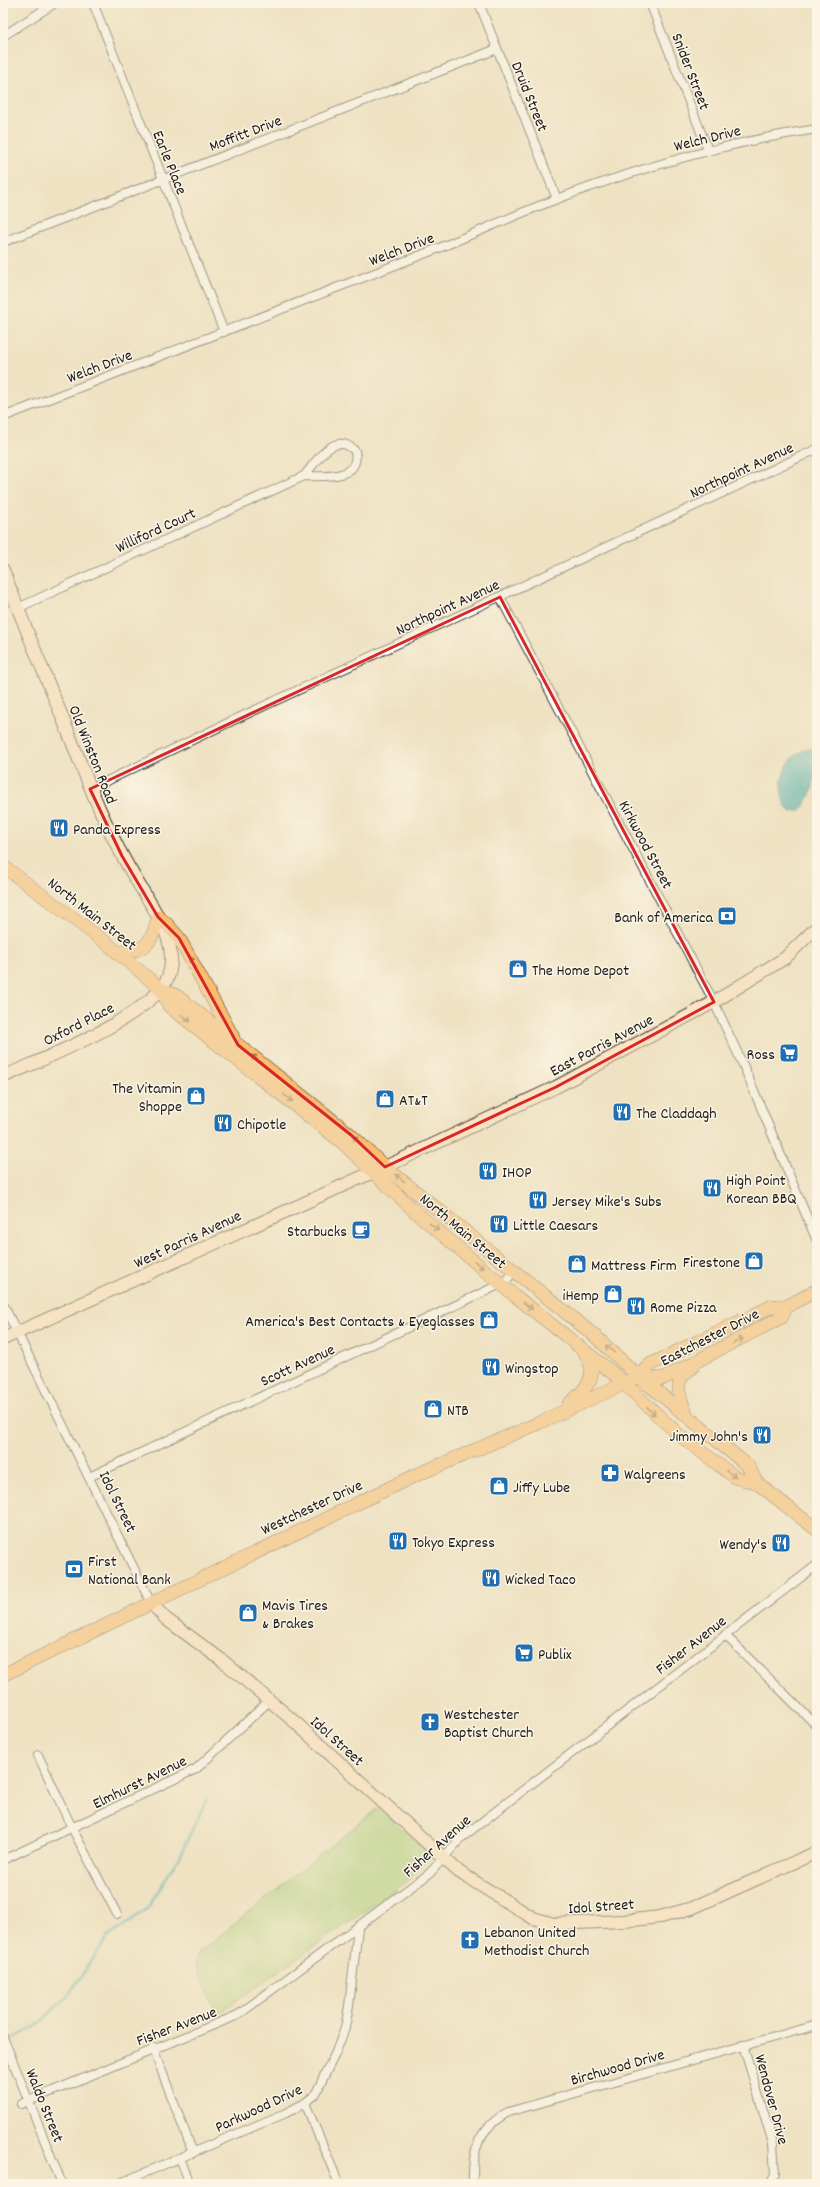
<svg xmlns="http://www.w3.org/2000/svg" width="820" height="2187" font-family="Dekko,sans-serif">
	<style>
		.green { fill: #aad37f; stroke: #63784e }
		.water { fill: #39abb3; stroke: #2a6468 }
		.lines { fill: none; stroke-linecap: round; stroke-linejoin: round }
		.stream { stroke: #39abb3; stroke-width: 2.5 }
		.street-casing { stroke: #3c3a35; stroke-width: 10 }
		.secondary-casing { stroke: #3c3a35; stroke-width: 14 }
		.primary-casing { stroke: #3c3a35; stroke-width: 14 }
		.street { stroke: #fff; stroke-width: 8 }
		.secondary { stroke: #fee4c5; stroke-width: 12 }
		.primary { stroke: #fdbc6f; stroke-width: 13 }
		.oneway { stroke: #8c6c46 }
		.marked { fill: none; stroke: #d62828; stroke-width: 3; stroke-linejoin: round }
		.labels { text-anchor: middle; stroke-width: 3; stroke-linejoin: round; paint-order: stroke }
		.street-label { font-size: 16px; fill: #1c1c1c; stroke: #fcf5e5 }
		.poi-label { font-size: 16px; fill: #1c1c1c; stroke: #fcf5e5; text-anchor: start }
	</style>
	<rect width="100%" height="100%" fill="#fcf5e5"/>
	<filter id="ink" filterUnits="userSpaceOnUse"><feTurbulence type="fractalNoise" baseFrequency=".025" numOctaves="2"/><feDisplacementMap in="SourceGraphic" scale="8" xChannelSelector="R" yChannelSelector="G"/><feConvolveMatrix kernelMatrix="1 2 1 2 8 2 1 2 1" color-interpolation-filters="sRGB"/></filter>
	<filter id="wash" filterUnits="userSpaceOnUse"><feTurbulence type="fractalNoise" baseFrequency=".012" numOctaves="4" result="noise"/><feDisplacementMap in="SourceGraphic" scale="16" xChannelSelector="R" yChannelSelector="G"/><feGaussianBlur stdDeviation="0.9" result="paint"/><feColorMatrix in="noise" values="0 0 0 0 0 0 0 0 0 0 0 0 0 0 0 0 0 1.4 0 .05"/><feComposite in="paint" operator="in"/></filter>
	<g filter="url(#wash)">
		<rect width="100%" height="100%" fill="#efe2c3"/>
		<polygon class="green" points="378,1808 425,1850 429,1858 405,1883 217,2014 196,1966 196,1958 201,1951"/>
		<path class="water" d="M807 749H813L817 753C817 774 814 795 800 811L790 812C773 792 782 757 807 749Z"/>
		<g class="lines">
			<polyline class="stream" points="7,2042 35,2027 67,1997 108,1937 147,1909 179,1857 207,1799"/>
		</g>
	</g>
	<g filter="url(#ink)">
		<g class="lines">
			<g class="street-casing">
				<g id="street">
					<polyline points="93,3 224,332"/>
					<polyline points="479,3 557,199"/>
					<polyline points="650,3 708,150"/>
					<polyline points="3,36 55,3"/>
					<polyline points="3,242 497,49"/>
					<path d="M3 417C145 362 287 307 429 252 472 235 514 215 557 199 642 167 728 142 817 129"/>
					<polyline points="500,597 714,1002 744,1067 817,1241"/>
					<path d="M18 608 304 476C317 461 334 430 355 451 361 481 321 476 304 476"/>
					<polyline points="90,789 236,719 817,449"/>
					<polyline points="3,1304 151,1603"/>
					<polyline points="89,1477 501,1284 515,1272"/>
					<polyline points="725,1635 817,1726"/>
					<polyline points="38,1755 72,1828 117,1914"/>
					<polyline points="3,1860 196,1769 269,1701"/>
					<polyline points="3,2037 62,2184"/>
					<polyline points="743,2045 773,2143 775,2174 771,2184"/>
					<polyline points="153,2048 193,2153"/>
					<polyline points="305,2103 339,2184"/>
					<polyline points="21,2104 238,2015 430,1873 461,1838 817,1565"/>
					<polyline points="180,2158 190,2184"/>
					<polyline points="118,2184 286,2113 305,2103 315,2095 336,2052 345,2028 349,2006 358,1928"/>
					<path d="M473 2184C472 2150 477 2130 508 2112L817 2025"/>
				</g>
			</g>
			<g class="secondary-casing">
				<g id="secondary">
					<path d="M3 570C22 620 43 670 63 719 85 775 106 831 138 883 154 910 180 943 168 977 153 1016 42 1059 3 1077"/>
					<polyline points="385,1167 556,1087 714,1002 785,958 817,927"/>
					<polyline points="3,1339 373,1172"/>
					<polyline points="151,1603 166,1619 223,1661 296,1723 459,1872 533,1918 554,1924 624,1921 660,1917 692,1908 817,1852"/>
				</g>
			</g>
			<g class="primary-casing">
				<g id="primary">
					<polyline points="3,866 105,942 161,989 177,996 351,1135 385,1167 595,1336 638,1376 748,1466 756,1482"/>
					<path d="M118 953C147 949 151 946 158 917L166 923 179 938 233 1037"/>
					<polyline points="161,989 169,1006 343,1143 411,1208 514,1295 615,1375 678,1434 736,1478 756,1482 817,1530"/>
					<polyline points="638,1376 662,1379 782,1317 786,1307"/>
					<path d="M569 1404C587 1389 600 1375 585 1353"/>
					<path d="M686 1413C679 1397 672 1378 692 1368"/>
					<polyline points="3,1675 414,1476 539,1423 623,1384 638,1376 651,1364 772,1306 786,1307 817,1290"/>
				</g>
			</g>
			<use href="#street" class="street"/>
			<use href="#secondary" class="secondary"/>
			<use href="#primary" class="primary"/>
		</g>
		<defs><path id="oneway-shaft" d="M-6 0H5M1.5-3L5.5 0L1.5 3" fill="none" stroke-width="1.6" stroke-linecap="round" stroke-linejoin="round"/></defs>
		<g class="oneway">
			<use href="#oneway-shaft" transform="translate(192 962) rotate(-116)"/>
			<use href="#oneway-shaft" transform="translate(186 1018) rotate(38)"/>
			<use href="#oneway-shaft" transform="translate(256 1059) rotate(-142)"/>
			<use href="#oneway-shaft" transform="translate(288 1098) rotate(39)"/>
			<use href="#oneway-shaft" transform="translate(357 1140) rotate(-137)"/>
			<use href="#oneway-shaft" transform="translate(400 1178) rotate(-141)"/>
			<use href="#oneway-shaft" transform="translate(434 1227) rotate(40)"/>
			<use href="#oneway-shaft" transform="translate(479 1265) rotate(41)"/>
			<use href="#oneway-shaft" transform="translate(528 1306) rotate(37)"/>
			<use href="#oneway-shaft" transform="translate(738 1341) rotate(-28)"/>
			<use href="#oneway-shaft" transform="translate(610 1349) rotate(-139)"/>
			<use href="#oneway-shaft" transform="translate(651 1411) rotate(44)"/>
			<use href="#oneway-shaft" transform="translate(731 1474) rotate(36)"/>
		</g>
	</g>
	<path d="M0 0H820V2187H0ZM500 597 714 1002 556 1087 385 1167 351 1135 238 1045 179 938 158 917 122 856 90 789Z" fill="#efe2c3" fill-opacity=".55" fill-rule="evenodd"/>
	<path class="marked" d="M500 597 714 1002 556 1087 385 1167 351 1135 238 1045 179 938 158 917 122 856 90 789Z"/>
	<defs>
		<g id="restaurant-square" transform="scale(1)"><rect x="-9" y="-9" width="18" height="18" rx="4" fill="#1f6fb2" stroke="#fcf5e5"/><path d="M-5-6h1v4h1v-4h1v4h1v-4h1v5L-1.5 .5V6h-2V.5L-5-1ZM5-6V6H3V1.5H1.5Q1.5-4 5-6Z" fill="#fff"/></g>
		<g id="bank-square" transform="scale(1)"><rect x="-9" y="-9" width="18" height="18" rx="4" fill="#1f6fb2" stroke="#fcf5e5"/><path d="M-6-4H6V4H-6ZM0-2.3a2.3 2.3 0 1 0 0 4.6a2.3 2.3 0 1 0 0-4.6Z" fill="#fff"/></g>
		<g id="shop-square" transform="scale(1)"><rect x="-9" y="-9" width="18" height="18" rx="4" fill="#1f6fb2" stroke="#fcf5e5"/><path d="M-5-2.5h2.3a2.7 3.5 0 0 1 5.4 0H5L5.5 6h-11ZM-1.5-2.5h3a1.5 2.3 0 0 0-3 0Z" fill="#fff"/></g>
		<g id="supermarket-square" transform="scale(1)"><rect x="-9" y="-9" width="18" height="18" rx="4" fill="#1f6fb2" stroke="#fcf5e5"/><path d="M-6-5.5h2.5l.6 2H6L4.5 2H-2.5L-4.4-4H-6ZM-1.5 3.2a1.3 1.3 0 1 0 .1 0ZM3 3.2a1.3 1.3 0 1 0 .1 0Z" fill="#fff"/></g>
		<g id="cafe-square" transform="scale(1)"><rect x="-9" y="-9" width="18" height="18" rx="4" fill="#1f6fb2" stroke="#fcf5e5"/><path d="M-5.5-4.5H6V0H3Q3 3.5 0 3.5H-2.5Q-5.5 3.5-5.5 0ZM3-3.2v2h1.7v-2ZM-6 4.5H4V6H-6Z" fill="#fff"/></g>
		<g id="pharmacy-square" transform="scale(1)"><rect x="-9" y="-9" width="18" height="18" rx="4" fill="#1f6fb2" stroke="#fcf5e5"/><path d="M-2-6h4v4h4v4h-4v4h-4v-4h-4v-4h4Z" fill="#fff"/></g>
		<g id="church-square" transform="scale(1)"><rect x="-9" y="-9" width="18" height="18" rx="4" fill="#1f6fb2" stroke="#fcf5e5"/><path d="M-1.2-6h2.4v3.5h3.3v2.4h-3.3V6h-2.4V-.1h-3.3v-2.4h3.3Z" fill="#fff"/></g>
	</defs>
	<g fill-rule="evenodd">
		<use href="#restaurant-square" x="59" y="828"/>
		<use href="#bank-square" x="727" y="916"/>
		<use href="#shop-square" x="518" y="969"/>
		<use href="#supermarket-square" x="789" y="1053"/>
		<use href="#shop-square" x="196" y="1096"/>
		<use href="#shop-square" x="385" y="1099"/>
		<use href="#restaurant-square" x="622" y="1112"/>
		<use href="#restaurant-square" x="223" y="1123"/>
		<use href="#restaurant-square" x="488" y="1171"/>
		<use href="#restaurant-square" x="712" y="1188"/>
		<use href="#restaurant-square" x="538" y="1200"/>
		<use href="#restaurant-square" x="499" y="1224"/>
		<use href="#cafe-square" x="361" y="1230"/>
		<use href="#shop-square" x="754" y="1261"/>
		<use href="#shop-square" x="577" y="1264"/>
		<use href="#shop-square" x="613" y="1294"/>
		<use href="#restaurant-square" x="636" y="1306"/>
		<use href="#shop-square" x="489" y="1320"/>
		<use href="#restaurant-square" x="491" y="1367"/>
		<use href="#shop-square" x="433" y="1409"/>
		<use href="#restaurant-square" x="762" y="1435"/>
		<use href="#pharmacy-square" x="610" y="1473"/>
		<use href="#shop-square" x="499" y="1486"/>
		<use href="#restaurant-square" x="398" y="1541"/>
		<use href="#restaurant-square" x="781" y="1543"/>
		<use href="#bank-square" x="74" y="1569"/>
		<use href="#restaurant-square" x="491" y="1578"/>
		<use href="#shop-square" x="248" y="1613"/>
		<use href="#supermarket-square" x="524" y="1653"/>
		<use href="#church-square" x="430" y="1722"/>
		<use href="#church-square" x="470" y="1940"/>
	</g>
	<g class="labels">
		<g class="street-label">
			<text transform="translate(692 71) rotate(69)" y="6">Snider Street</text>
			<text transform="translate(531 96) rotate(68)" y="6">Druid Street</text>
			<text transform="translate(245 132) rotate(-21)" y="6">Moffitt Drive</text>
			<text transform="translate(707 137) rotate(-14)" y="6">Welch Drive</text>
			<text transform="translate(171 162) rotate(68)" y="6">Earle Place</text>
			<text transform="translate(401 248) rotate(-21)" y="6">Welch Drive</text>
			<text transform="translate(99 365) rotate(-21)" y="6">Welch Drive</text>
			<text transform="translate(741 469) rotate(-25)" y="6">Northpoint Avenue</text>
			<text transform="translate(155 529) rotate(-25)" y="6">Williford Court</text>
			<text transform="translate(447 606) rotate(-25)" y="6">Northpoint Avenue</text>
			<text transform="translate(94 754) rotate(68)" y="6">Old Winston Road</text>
			<text transform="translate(647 844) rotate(62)" y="6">Kirkwood Street</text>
			<text transform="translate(93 913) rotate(38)" y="6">North Main Street</text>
			<text transform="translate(78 1023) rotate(-27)" y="6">Oxford Place</text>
			<text transform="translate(601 1044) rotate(-28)" y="6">East Parris Avenue</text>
			<text transform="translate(464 1230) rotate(40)" y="6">North Main Street</text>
			<text transform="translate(187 1238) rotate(-25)" y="6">West Parris Avenue</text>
			<text transform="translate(709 1336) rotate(-27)" y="6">Eastchester Drive</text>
			<text transform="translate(297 1364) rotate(-25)" y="6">Scott Avenue</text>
			<text transform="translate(119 1501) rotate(64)" y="6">Idol Street</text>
			<text transform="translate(311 1506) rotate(-25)" y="6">Westchester Drive</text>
			<text transform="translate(690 1644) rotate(-38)" y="6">Fisher Avenue</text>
			<text transform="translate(338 1740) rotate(42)" y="6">Idol Street</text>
			<text transform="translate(139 1781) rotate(-26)" y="6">Elmhurst Avenue</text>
			<text transform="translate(436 1845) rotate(-42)" y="6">Fisher Avenue</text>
			<text transform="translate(601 1905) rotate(-4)" y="6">Idol Street</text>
			<text transform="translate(176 2025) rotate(-21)" y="6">Fisher Avenue</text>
			<text transform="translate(617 2066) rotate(-16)" y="6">Birchwood Drive</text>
			<text transform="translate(773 2099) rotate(75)" y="6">Wendover Drive</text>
			<text transform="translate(46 2105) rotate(68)" y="6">Waldo Street</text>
			<text transform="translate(258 2107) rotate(-25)" y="6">Parkwood Drive</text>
		</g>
		<g class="poi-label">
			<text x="73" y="834">Panda Express</text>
			<text x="713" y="922" text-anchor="end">Bank of America</text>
			<text x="532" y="975">The Home Depot</text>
			<text x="775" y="1059" text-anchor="end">Ross</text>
			<text x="182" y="1093" text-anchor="end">The Vitamin<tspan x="182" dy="18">Shoppe</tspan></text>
			<text x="399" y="1105">AT&amp;T</text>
			<text x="636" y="1118">The Claddagh</text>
			<text x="237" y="1129">Chipotle</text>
			<text x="502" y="1177">IHOP</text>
			<text x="726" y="1185">High Point<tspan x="726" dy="18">Korean BBQ</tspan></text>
			<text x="552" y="1206">Jersey Mike's Subs</text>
			<text x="513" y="1230">Little Caesars</text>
			<text x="347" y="1236" text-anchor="end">Starbucks</text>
			<text x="740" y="1267" text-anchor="end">Firestone</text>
			<text x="591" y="1270">Mattress Firm</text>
			<text x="599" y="1300" text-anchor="end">iHemp</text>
			<text x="650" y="1312">Rome Pizza</text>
			<text x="475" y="1326" text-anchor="end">America's Best Contacts &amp; Eyeglasses</text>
			<text x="505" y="1373">Wingstop</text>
			<text x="447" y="1415">NTB</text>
			<text x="748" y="1441" text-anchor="end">Jimmy John's</text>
			<text x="624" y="1479">Walgreens</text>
			<text x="513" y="1492">Jiffy Lube</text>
			<text x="412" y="1547">Tokyo Express</text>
			<text x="767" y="1549" text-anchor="end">Wendy's</text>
			<text x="88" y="1566">First<tspan x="88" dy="18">National Bank</tspan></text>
			<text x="505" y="1584">Wicked Taco</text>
			<text x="262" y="1610">Mavis Tires<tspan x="262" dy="18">&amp; Brakes</tspan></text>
			<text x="538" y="1659">Publix</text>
			<text x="444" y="1719">Westchester<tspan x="444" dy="18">Baptist Church</tspan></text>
			<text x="484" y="1937">Lebanon United<tspan x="484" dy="18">Methodist Church</tspan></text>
		</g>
	</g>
	<rect width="820" height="2187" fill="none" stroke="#fcf5e5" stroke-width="16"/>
</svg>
